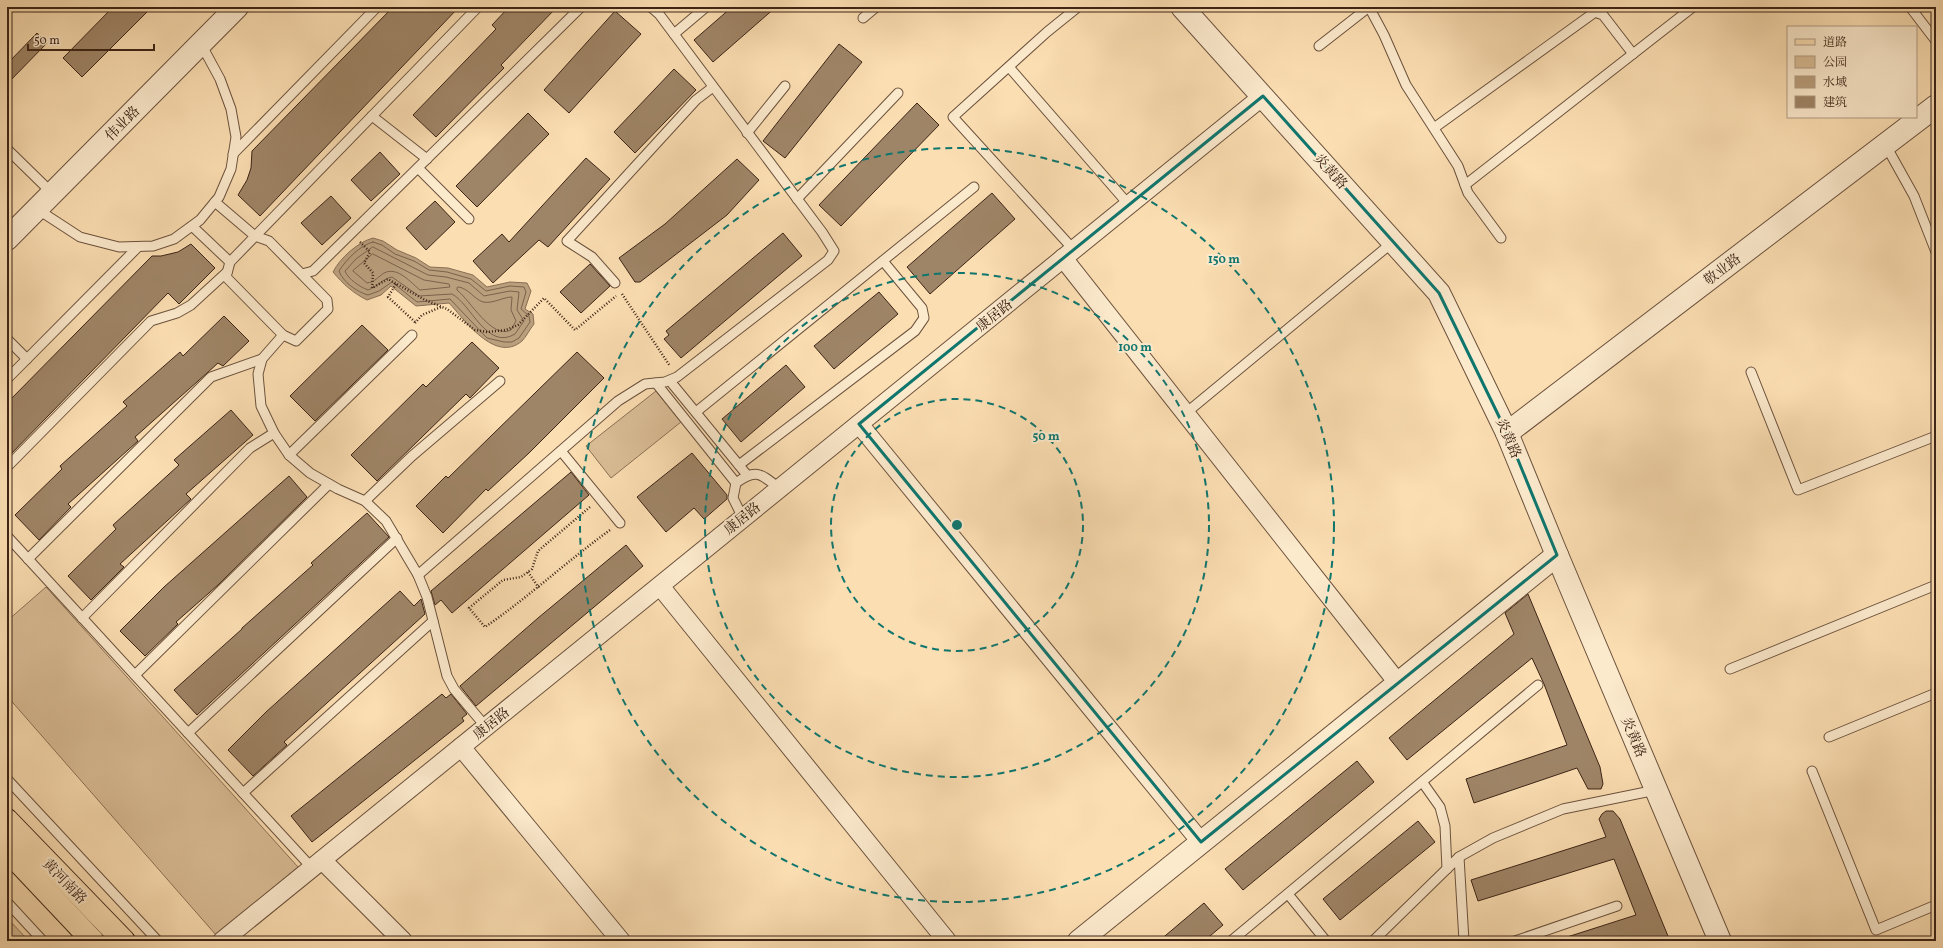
<svg xmlns="http://www.w3.org/2000/svg" width="1943" height="948" font-family="Vollkorn,'Noto Serif SC',serif">
	<style>
		.green { fill: #dbbe97; stroke: #8c7156 }
		.water { fill: #ba9f7d; stroke: #886e54 }
		.lines { fill: none; stroke-linecap: round; stroke-linejoin: round }
		.shore { stroke: #7b624a; stroke-width: 1 }
		.building { fill: #9f8567; stroke: #3c2416 }
		.service-casing { stroke: #6c523d; stroke-width: 11 }
		.minor-casing { stroke: #6c523d; stroke-width: 20 }
		.tertiary-casing { stroke: #6c523d; stroke-width: 24 }
		.primary-casing { stroke: #3c2416; stroke-width: 24 }
		.path { stroke: #3c2416; stroke-width: 2.5; stroke-dasharray: 1 2; stroke-linecap: butt }
		.service { stroke: #fceacd; stroke-width: 9 }
		.minor { stroke: #fceacd; stroke-width: 18 }
		.tertiary { stroke: #fceacd; stroke-width: 22 }
		.primary { stroke: #fbdeb2; stroke-width: 22 }
		.marked { fill: none; stroke: #0f766e; stroke-width: 3; stroke-linejoin: round }
		.ring { fill: none; stroke: #0f766e; stroke-width: 2; stroke-dasharray: 7 5 }
		.labels { text-anchor: middle; stroke-width: 4; stroke-linejoin: round; paint-order: stroke }
		.street-label { font-size: 14px; fill: #3c2416; stroke: #fceacd }
		.centre { fill: #0f766e; stroke: #fceacd; stroke-width: 2 }
		.ring-label { font-size: 12px; text-anchor: middle; font-weight: bold; fill: #0f766e; stroke: #fceacd; stroke-width: 4; stroke-linejoin: round; paint-order: stroke }
	</style>
	<rect width="100%" height="100%" fill="#fbdeb2"/>
	<filter id="stains"><feTurbulence type="fractalNoise" baseFrequency=".005" numOctaves="4"/><feColorMatrix values="0 0 0 0 .2 0 0 0 0 .09 0 0 0 0 .02 0 0 0 .5 -.17"/></filter>
	<radialGradient id="worn" r=".72"><stop offset=".6" stop-color="#630" stop-opacity="0"/><stop offset="1" stop-color="#630" stop-opacity=".3"/></radialGradient>
	<g class="green">
		<polygon points="656,391 681,422 611,478 586,446"/>
		<polygon points="46,587 298,867 216,935 7,696 7,621"/>
		<polygon points="7,918 29,941 7,941"/>
	</g>
	<path class="water" d="M373 238 383 241 397 250 416 258 430 267 448 268 473 275 487 287 510 282 527 283 531 291 525 309 533 314 534 324C530 329 526 337 522 341 495 364 464 319 449 303L416 306 391 286 381 295 367 300C353 293 343 284 333 272 340 258 358 242 373 238Z"/>
	<g class="lines">
		<g class="shore">
			<path d="M373 242 382 245 395 254 414 261 429 270 447 272 471 279 486 291 510 286 524 287 526 292 521 309 529 316 530 322 519 338 512 342H504L487 338 450 299 417 302 392 282 379 291 368 295C357 292 343 282 339 271 346 260 360 245 373 242Z"/>
			<path d="M373 247 428 275 446 277 469 283 484 296 510 291 519 292 517 310 524 321 515 334C487 351 471 304 452 294L419 296 392 277C384 278 377 287 368 290 360 287 348 279 345 271L356 259Z"/>
			<path d="M373 254 424 280 449 284 450 287 420 290C411 283 398 266 384 273 378 277 375 282 367 283L353 271Z"/>
			<path d="M459 287C469 289 474 299 483 302 493 304 503 297 512 297L511 310 516 321 511 330C492 340 470 300 457 290V288Z"/>
		</g>
	</g>
	<g class="building">
		<polygon points="113,7 152,7 82,77 63,58"/>
		<polygon points="393,7 459,7 260,216 238,195 247,180 251,168 252,151"/>
		<polygon points="509,7 557,7 501,65 504,68 436,137 413,115 496,29 492,25"/>
		<polygon points="732,7 776,7 713,62 694,40"/>
		<polygon points="615,11 641,34 569,113 544,90"/>
		<polygon points="37,33 47,43 7,84 7,64"/>
		<polygon points="839,44 862,62 785,158 763,141"/>
		<polygon points="674,69 696,90 635,153 614,132"/>
		<polygon points="917,103 939,125 841,226 819,205"/>
		<polygon points="528,113 549,134 477,207 456,186"/>
		<polygon points="380,152 400,174 371,201 351,180"/>
		<polygon points="586,158 610,179 548,247 539,240 493,283 473,261 502,234 509,242"/>
		<polygon points="737,159 759,180 727,215 640,282 635,282 619,258 665,224"/>
		<polygon points="992,193 1015,219 930,294 907,267"/>
		<polygon points="331,196 351,218 322,245 301,223"/>
		<polygon points="435,201 455,222 426,250 406,228"/>
		<polygon points="783,233 802,256 681,358 664,339 669,335 666,331"/>
		<polygon points="191,244 215,268 179,304 168,293 7,458 7,403 152,256 161,256 178,252"/>
		<polygon points="590,264 610,286 581,313 560,292"/>
		<polygon points="879,292 898,314 834,369 814,346"/>
		<polygon points="224,316 249,341 223,366 218,363 207,373 135,437 138,441 68,504 71,507 39,540 15,515 62,469 60,466 127,406 123,402 180,352 183,356"/>
		<polygon points="362,325 388,350 315,421 290,396"/>
		<polygon points="472,342 499,368 470,398 466,394 377,481 351,455 423,384 426,387"/>
		<polygon points="577,352 604,378 529,453 488,491 486,489 443,533 416,506 446,476 448,478"/>
		<polygon points="786,365 805,387 741,442 722,419"/>
		<polygon points="231,410 253,435 186,494 191,499 120,564 124,567 91,600 68,576 116,529 113,525 179,465 174,460"/>
		<polygon points="692,453 727,495 727,499 704,519 694,508 666,532 637,497"/>
		<polygon points="571,472 589,495 452,613 441,600 435,605 431,591"/>
		<polygon points="289,476 307,497 218,585 176,622 178,624 145,656 120,631 164,587"/>
		<polygon points="367,513 389,537 197,715 174,690 242,629 242,628 313,565 311,563"/>
		<polygon points="626,545 643,566 476,706 460,686 538,618"/>
		<polygon points="400,591 414,606 421,599 425,614 284,742 287,745 253,776 228,750 266,712"/>
		<polygon points="1528,594 1600,767 1603,784 1601,789 1588,789 1577,768 1474,803 1466,779 1567,745 1544,684 1532,658 1407,760 1389,738 1514,634 1505,613"/>
		<polygon points="442,694 446,698 451,694 467,714 462,718 464,721 312,842 291,816"/>
		<polygon points="1357,761 1374,782 1243,890 1225,869"/>
		<polygon points="1606,811 1613,811 1620,819 1670,941 1647,941 1646,937 1635,941 1565,941 1564,938 1636,915 1614,859 1478,901 1471,880 1606,837 1599,819 1602,814"/>
		<polygon points="1418,821 1435,842 1340,920 1323,899"/>
		<polygon points="1204,903 1223,925 1204,941 1159,941"/>
	</g>
	<g class="lines">
		<g class="service-casing">
			<g id="service">
				<polyline points="478,7 230,262 226,277 283,335 262,359 258,374 261,406 274,433 289,455 310,473 338,489 365,501 386,521 418,575 427,597 447,676 454,689 486,727"/>
				<polyline points="1369,7 1384,35 1406,85 1458,166 1468,193 1501,238"/>
				<polyline points="1910,7 1936,41"/>
				<polyline points="863,18 876,7"/>
				<polyline points="674,34 706,7"/>
				<polyline points="1319,46 1369,7"/>
				<polyline points="1009,67 1129,205"/>
				<polyline points="372,116 427,159"/>
				<polyline points="1434,128 1595,12 1603,15 1633,54"/>
				<polyline points="747,133 785,86"/>
				<polyline points="1885,144 1914,196 1936,252"/>
				<polyline points="7,149 52,193"/>
				<polyline points="233,154 377,7"/>
				<polyline points="418,168 469,219"/>
				<polyline points="1465,185 1693,7"/>
				<polyline points="797,199 898,93"/>
				<polyline points="215,202 255,236 269,241 327,300 328,309 296,341 283,335"/>
				<polyline points="37,209 80,237 119,247 153,246 174,239 200,220 219,197 231,169 236,137 231,109 220,79 201,44"/>
				<polyline points="192,226 230,262"/>
				<polyline points="1074,250 953,117 1047,32 1078,7"/>
				<polyline points="302,274 313,271 581,7"/>
				<polyline points="615,283 592,257 567,241 696,100 713,87"/>
				<polyline points="7,339 27,359"/>
				<polyline points="1751,372 1798,490 1936,436"/>
				<polyline points="7,379 138,247"/>
				<polyline points="670,381 747,475"/>
				<polyline points="656,383 736,483"/>
				<polyline points="696,412 974,187"/>
				<polyline points="1186,413 1393,242"/>
				<polyline points="561,451 620,523"/>
				<polyline points="289,455 412,335"/>
				<polyline points="739,465 915,331 924,318 922,308 883,261"/>
				<polyline points="7,467 151,321 177,313 191,305 227,272"/>
				<polyline points="365,501 412,456 500,381"/>
				<path d="M743 518 733 498 736 483C756 468 761 474 779 488"/>
				<polyline points="7,536 312,868"/>
				<polyline points="28,559 211,377 262,359"/>
				<polyline points="418,575 618,401 645,384 665,382 677,377 828,260 834,251 822,232 659,14 651,7"/>
				<polyline points="82,618 250,448 274,433"/>
				<polyline points="1730,669 1936,585"/>
				<polyline points="135,675 329,484"/>
				<polyline points="188,733 397,538"/>
				<polyline points="1829,737 1936,693"/>
				<polyline points="1812,771 1876,930 1936,905"/>
				<polyline points="7,779 158,941"/>
				<polyline points="1423,783 1440,807 1445,826 1447,869"/>
				<polyline points="243,793 433,621"/>
				<polyline points="1459,857 1464,941"/>
				<polyline points="1288,894 1326,941"/>
				<polyline points="7,902 43,941"/>
				<polyline points="1231,941 1538,685"/>
				<polyline points="1373,941 1459,857 1493,838 1563,809 1656,790"/>
				<polyline points="1515,941 1617,906"/>
			</g>
		</g>
		<g class="minor-casing">
			<g id="minor">
				<polyline points="1063,258 1398,683"/>
				<polyline points="859,424 1201,842"/>
				<polyline points="660,586 947,941"/>
				<polyline points="461,747 621,941"/>
				<polyline points="322,860 403,941"/>
				<polyline points="222,941 1263,96"/>
			</g>
		</g>
		<g class="tertiary-casing">
			<g id="tertiary">
				<polyline points="1182,7 1439,293 1507,433 1557,555 1720,941"/>
				<polyline points="7,239 237,7"/>
				<polyline points="1507,433 1936,106"/>
				<polyline points="1079,941 1557,555"/>
			</g>
		</g>
		<g class="primary-casing">
			<g id="primary">
				<polyline points="7,820 124,941"/>
				<polyline points="7,850 93,941"/>
			</g>
		</g>
		<g class="path">
			<polyline points="360,242 370,252 364,263 373,273 372,288 388,279 425,300 447,309 475,330 487,332 506,330 518,325 544,298 575,330 616,296"/>
			<polyline points="396,284 388,297 415,322"/>
			<polyline points="622,294 670,366"/>
			<polyline points="415,323 422,315 441,307"/>
			<path d="M590 507 538 551 532 569 521 577 503 580 469 608 485 627C529 597 567 561 610 530"/>
			<polyline points="528,572 539,588"/>
		</g>
		<use href="#service" class="service"/>
		<use href="#minor" class="minor"/>
		<use href="#tertiary" class="tertiary"/>
		<use href="#primary" class="primary"/>
	</g>
	<path class="marked" d="M1263 96 1439 293 1507 433 1557 555 1201 842 859 424Z"/>
	<g class="ring">
		<circle cx="957" cy="525" r="126"/>
		<circle cx="957" cy="525" r="252"/>
		<circle cx="957" cy="525" r="377"/>
	</g>
	<g class="labels">
		<g class="street-label">
			<text transform="translate(122 123) rotate(-45)" y="5">伟业路</text>
			<text transform="translate(1331 171) rotate(48)" y="5">炎黄路</text>
			<text transform="translate(1722 269) rotate(-37)" y="5">敬业路</text>
			<text transform="translate(994 315) rotate(-39)" y="5">康居路</text>
			<text transform="translate(1509 438) rotate(66)" y="5">炎黄路</text>
			<text transform="translate(742 518) rotate(-39)" y="5">康居路</text>
			<text transform="translate(491 723) rotate(-39)" y="5">康居路</text>
			<text transform="translate(1634 737) rotate(67)" y="5">炎黄路</text>
			<text transform="translate(65 881) rotate(46)" y="5">黄河南路</text>
		</g>
	</g>
	<circle cx="957" cy="525" r="6" class="centre"/>
	<g class="ring-label">
		<text x="1224" y="263">150 m</text>
		<text x="1135" y="351">100 m</text>
		<text x="1046" y="440">50 m</text>
	</g>
	<rect width="1943" height="948" fill="none" stroke="#fbdeb2" stroke-width="24"/>
	<rect x="8" y="8" width="1927" height="932" fill="none" stroke="#3c2416" stroke-width="2"/>
	<rect x="12" y="12" width="1919" height="924" fill="none" stroke="#3c2416"/>
	<rect x="1787" y="26" width="130" height="92" fill="#fceacd" stroke="#af9b84"/>
	<rect x="1795" y="39" width="20" height="6" fill="#fbdeb2" stroke="#af9b84"/>
	<text x="1823" y="46" font-size="12" fill="#3c2416">道路</text>
	<rect x="1795" y="56" width="20" height="12" fill="#dbbe97" stroke="#af9b84"/>
	<text x="1823" y="66" font-size="12" fill="#3c2416">公园</text>
	<rect x="1795" y="76" width="20" height="12" fill="#ba9f7d" stroke="#af9b84"/>
	<text x="1823" y="86" font-size="12" fill="#3c2416">水域</text>
	<rect x="1795" y="96" width="20" height="12" fill="#9f8567" stroke="#af9b84"/>
	<text x="1823" y="106" font-size="12" fill="#3c2416">建筑</text>
	<path d="M28 44v6h126v-6" fill="none" stroke="#3c2416" stroke-width="2"/>
	<text x="34" y="44" font-size="12" fill="#3c2416" stroke="#fceacd" stroke-width="3" paint-order="stroke">50 m</text>
	<rect width="100%" height="100%" filter="url(#stains)"/>
	<rect width="100%" height="100%" fill="url(#worn)"/>
</svg>
